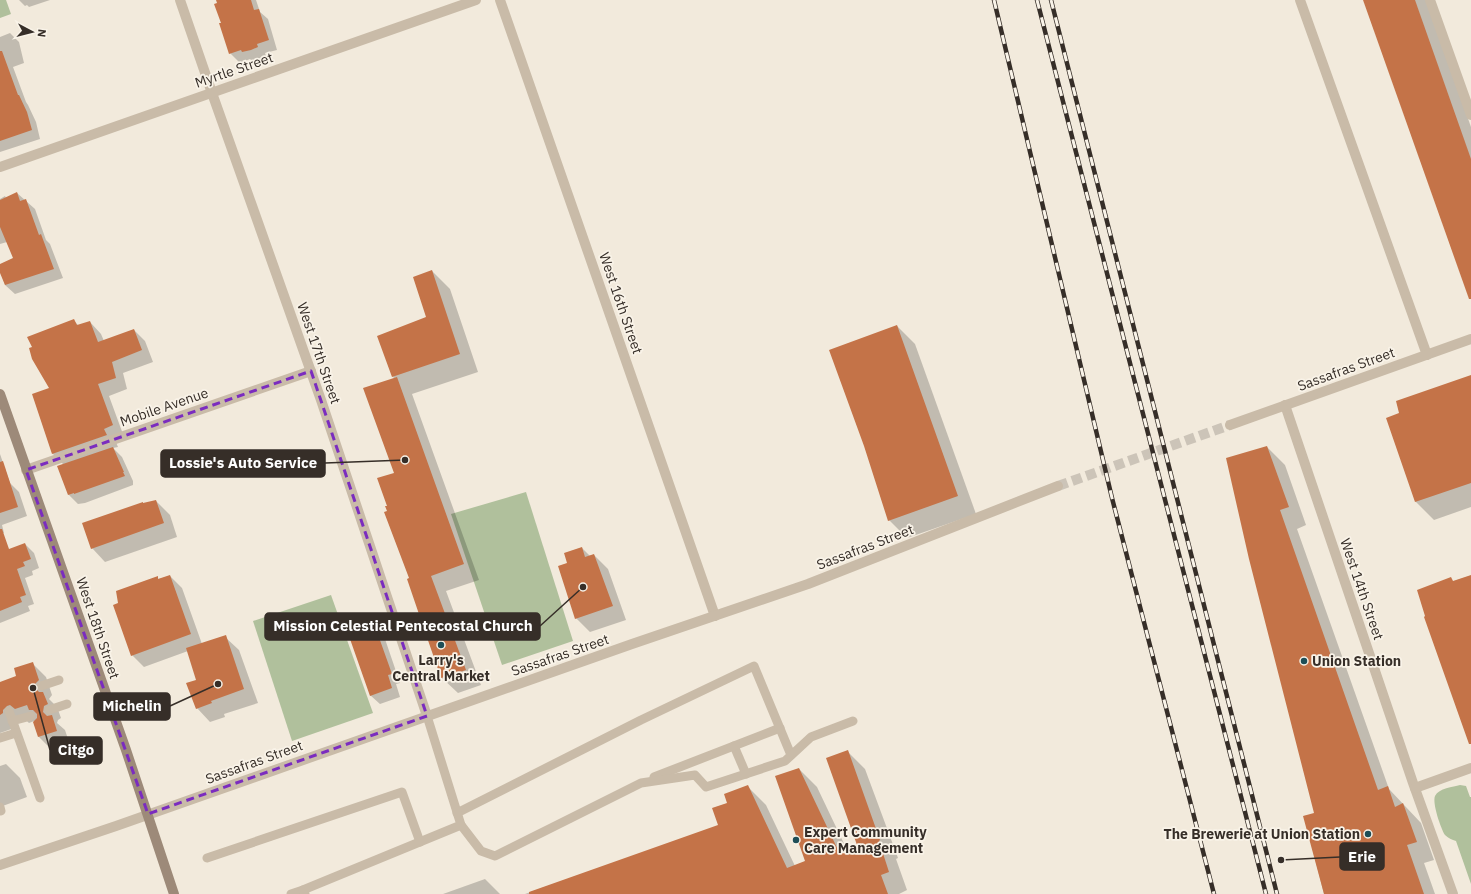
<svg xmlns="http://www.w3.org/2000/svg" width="1471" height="894" font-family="'IBM Plex Sans',sans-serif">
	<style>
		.green { fill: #b0c09c }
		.shadow { fill: #0003 }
		.building { fill: #c47348 }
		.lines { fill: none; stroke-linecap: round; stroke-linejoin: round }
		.tertiary-tunnel { stroke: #ccc4b8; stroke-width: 10; stroke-dasharray: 10 5; stroke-linecap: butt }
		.service { stroke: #c9bba8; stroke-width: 9 }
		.minor { stroke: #c9bba8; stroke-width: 10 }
		.tertiary { stroke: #c9bba8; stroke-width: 10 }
		.secondary { stroke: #9d8a79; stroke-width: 10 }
		.rail-casing { stroke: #362e28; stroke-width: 4.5 }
		.rail { stroke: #f9f3e8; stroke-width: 3; stroke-dasharray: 9; stroke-linecap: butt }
		.marked { fill: none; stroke: #7b2cbf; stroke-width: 3; stroke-dasharray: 8 5; stroke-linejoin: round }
		.poi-dot { fill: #1e4e57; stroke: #f9f3e8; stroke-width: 1.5 }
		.labels { text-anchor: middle; stroke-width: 3.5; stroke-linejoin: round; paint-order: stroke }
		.street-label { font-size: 14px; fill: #362e28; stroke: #f9f3e8 }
		.poi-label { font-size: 14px; font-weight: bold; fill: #362e28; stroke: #f9f3e8; text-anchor: start }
		.leader { fill: none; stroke: #362e28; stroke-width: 1.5 }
		.callout-dot { fill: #362e28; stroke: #f9f3e8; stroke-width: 1.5 }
		.callout { fill: #362e28; stroke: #362e28; stroke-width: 1.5 }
		.callout-label { font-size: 15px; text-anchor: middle; font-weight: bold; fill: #fff }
	</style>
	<rect width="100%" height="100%" fill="#f2eadc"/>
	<g class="green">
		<polygon points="0,0 6,0 11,14 0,18"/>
		<polygon points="526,492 573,641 502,665 451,514"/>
		<polygon points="331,595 373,713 292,741 253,621"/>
		<path d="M1460 785 1466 786 1470 797H1471V884L1456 841C1452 840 1448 838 1445 835 1441 829 1432 803 1435 796 1439 788 1453 787 1460 785Z"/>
	</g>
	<g class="shadow">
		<polygon points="19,0 50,0 29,7 27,5 25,6"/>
		<polygon points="217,0 256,0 260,12 268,19 277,50 265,53 266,56 252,61 250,59 240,63 230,53"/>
		<polygon points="1364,0 1426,0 1471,127 1471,298"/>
		<polygon points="10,33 19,42 24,63 13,67 26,102 28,105 36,122 40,139 0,152 0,37"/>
		<polygon points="17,193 35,209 46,240 50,244 63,278 15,294 5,285 0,270 0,265 14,258 7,242 0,244 0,199 5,196 6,198"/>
		<polygon points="432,271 450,289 478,372 412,394 479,580 446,591 481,685 458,693 442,678 422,620 410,579 385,513 388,512 395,473 395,379 393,377 428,318"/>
		<polygon points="74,321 79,326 90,322 101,334 104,341 134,330 145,341 153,362 123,373 127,389 109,396 124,437 115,440 118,447 113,448 122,457 133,481 133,485 85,503 78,504 69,495 58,467 64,465 53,454 51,389"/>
		<polygon points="897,326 915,344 976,514 907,538 889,520"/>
		<polygon points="1471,376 1471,507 1434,520 1416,502 1400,414"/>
		<polygon points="1267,447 1285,465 1306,525 1297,529 1389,789 1421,823 1434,860 1424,863 1435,894 1324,894 1304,816 1315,814"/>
		<polygon points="0,454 10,483 19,492 27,516 2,525 4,533 0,534"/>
		<polygon points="156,501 170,515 177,537 105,562 92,548"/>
		<polygon points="25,544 34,553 39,568 32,571 33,575 25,578 34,604 28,606 30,611 0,623 0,553"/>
		<polygon points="582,548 590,556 594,555 608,569 626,620 590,632 576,618 569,564"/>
		<polygon points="170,576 182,588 202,644 225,637 239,650 258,703 224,714 225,717 210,722 197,708 197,680 188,651 144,667 132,655 157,578 159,579"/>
		<polygon points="376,630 385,639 400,683 396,684 400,697 380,704 370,695"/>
		<polygon points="32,663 46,677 52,695 49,699 57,707 61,718 58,720 57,723 65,730 70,745 53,751 39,737 34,721 29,723 26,720 18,721 17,727 0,733 0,683 18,676"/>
		<polygon points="847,751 865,769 898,858 896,859 907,890 899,894 525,894 719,826 728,803 748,787 766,805 795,866 806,861 799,769 817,787 847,850 859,845"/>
		<polygon points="6,764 20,778 27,797 0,807 0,766"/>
		<polygon points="485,879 500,894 443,894"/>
	</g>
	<g class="building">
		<polygon points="216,0 251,0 254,10 259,9 269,40 257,44 258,47 251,50 242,52 241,50 229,54 219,23 221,23 214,4 217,3"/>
		<polygon points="1363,0 1415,0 1471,159 1471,299 1469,299"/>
		<polygon points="0,51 2,51 18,95 19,95 27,112 32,130 0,141"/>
		<polygon points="17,192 20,201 26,199 39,235 41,234 54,269 5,285 0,273 0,264 13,258 0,227 0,200"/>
		<polygon points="432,270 460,354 392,377 377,336 426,317 413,277"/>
		<polygon points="74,319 77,325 90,321 98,342 134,329 142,350 112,362 116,378 98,384 113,425 104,429 107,435 52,454 32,394 49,388 32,359 29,348 32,347 27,337"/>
		<polygon points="897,325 958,496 888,521 864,446 829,350"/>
		<polygon points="1471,375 1471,483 1415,502 1386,418 1399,413 1396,401"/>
		<polygon points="397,377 464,564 431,576 466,670 441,678 421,620 407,579 409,578 384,512 387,511 385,506 387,506 377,478 394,473 363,388"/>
		<polygon points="1267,446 1289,507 1280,510 1378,790 1388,786 1395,807 1403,803 1417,842 1407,845 1424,894 1324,894 1303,816 1314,813 1249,559 1226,458"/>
		<polygon points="113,447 124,472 123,472 125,476 74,494 74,493 68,495 57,466"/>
		<polygon points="3,461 18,507 0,513 0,462"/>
		<polygon points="156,500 164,523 91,549 82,523 143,502 143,503"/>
		<polygon points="0,529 2,529 9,549 25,543 31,559 23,562 25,566 17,569 26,595 20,597 22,602 0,611"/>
		<polygon points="582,547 585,557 594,554 613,606 575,619 558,566 567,563 564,553"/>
		<polygon points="170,575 191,634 131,656 113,605 118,603 116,591 158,576 158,579"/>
		<polygon points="1471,575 1471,744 1469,744 1424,617 1425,616 1417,590 1451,577 1453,581"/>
		<polygon points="376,629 392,674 388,675 392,688 370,696 350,639"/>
		<polygon points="226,635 244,689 211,701 212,703 196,709 186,683 196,680 186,648"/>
		<polygon points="33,662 39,680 35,684 35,688 39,692 43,692 48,704 44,706 43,712 47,716 52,715 57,731 38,737 33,722 37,718 37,714 33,710 29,710 27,705 15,709 10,705 7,706 3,710 3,713 0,715 0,682 16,676 14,668"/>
		<polygon points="848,750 880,840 879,841 889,872 881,875 888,894 529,894 529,892 718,825 712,808 727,803 724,794 748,785 787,868 805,861 775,776 799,768 839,852 857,845 826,758"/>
	</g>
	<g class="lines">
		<polyline class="tertiary-tunnel" points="1058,486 1230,425"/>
		<g class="service">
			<polyline points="41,686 59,680"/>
			<polyline points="49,710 67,704"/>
			<polyline points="9,711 40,798"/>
			<polyline points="12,721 31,716"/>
			<polyline points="0,738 16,733"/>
			<polyline points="734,746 746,774"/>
			<polyline points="654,777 780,728"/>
			<polyline points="0,807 1,811"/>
			<polyline points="457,813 641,720 754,666 791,755"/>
			<polyline points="461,825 481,851 495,856 641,783 695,775 706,787 785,761 811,737 853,721"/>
			<polyline points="207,858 402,792 420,842"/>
			<polyline points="291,894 303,890"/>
			<polyline points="305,894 303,890 461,825 427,716"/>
		</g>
		<g class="minor">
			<polyline points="180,0 212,93 321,400 427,716"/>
			<polyline points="500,0 715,616"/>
			<polyline points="1300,0 1427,355"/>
			<polyline points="1430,0 1471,115"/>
			<polyline points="0,167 476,0"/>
			<polyline points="1285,405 1413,783 1453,894"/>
			<polyline points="26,470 311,371"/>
			<polyline points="1415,788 1471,768"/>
		</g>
		<g class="tertiary">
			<polyline points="1230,425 1471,339"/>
			<polyline points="0,865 116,826 632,644 808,584 1058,486"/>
		</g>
		<polyline class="secondary" points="0,394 126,750 174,894"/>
		<g class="rail-casing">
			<g id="rail">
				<polyline points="994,0 1112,498 1214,894"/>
				<polyline points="1037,0 1266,894"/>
				<polyline points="1051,0 1277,894"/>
			</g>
		</g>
		<use href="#rail" class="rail"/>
	</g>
	<path class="marked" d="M311 371 427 716 148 814 26 470Z"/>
	<g class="poi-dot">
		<circle cx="441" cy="645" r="4"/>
		<circle cx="1304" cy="661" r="4"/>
		<circle cx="1368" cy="834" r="4"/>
		<circle cx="796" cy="840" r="4"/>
	</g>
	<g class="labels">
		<g class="street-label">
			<text transform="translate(234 70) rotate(-19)" y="5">Myrtle Street</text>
			<text transform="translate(621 303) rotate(71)" y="5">West 16th Street</text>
			<text transform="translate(319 353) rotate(71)" y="5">West 17th Street</text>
			<text transform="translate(1346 369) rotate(-20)" y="5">Sassafras Street</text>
			<text transform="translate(164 407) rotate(-19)" y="5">Mobile Avenue</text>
			<text transform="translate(865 547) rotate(-21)" y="5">Sassafras Street</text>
			<text transform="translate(1362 589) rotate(71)" y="5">West 14th Street</text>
			<text transform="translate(98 628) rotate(71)" y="5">West 18th Street</text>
			<text transform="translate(560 655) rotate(-19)" y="5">Sassafras Street</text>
			<text transform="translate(254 762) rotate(-20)" y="5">Sassafras Street</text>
		</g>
		<g class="poi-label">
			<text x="441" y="665" text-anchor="middle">Larry's<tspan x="441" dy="16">Central Market</tspan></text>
			<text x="1312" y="666">Union Station</text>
			<text x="804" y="837">Expert Community<tspan x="804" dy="16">Care Management</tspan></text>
			<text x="1360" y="839" text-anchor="end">The Brewerie at Union Station</text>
		</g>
	</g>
	<path class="leader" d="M405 460L325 463M583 587L540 626M218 684L170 706M33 688L50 750M1281 860L1340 857"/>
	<g class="callout-dot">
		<circle cx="405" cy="460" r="4"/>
		<circle cx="583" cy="587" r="4"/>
		<circle cx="218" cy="684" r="4"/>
		<circle cx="33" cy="688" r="4"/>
		<circle cx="1281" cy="860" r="4"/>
	</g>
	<g class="callout">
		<rect x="161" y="450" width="164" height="27" rx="4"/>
		<rect x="265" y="613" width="275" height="27" rx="4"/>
		<rect x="94" y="693" width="76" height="27" rx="4"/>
		<rect x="50" y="737" width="52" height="27" rx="4"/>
		<rect x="1340" y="843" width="44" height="27" rx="4"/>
	</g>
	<g class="callout-label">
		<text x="243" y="468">Lossie's Auto Service</text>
		<text x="403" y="631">Mission Celestial Pentecostal Church</text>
		<text x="132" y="711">Michelin</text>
		<text x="76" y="755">Citgo</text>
		<text x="1362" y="862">Erie</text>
	</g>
	<g transform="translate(32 32) rotate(97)" stroke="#f9f3e8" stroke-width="3" paint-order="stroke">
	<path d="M0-3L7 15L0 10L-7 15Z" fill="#362e28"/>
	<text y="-6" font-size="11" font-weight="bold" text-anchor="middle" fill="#362e28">N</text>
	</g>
</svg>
